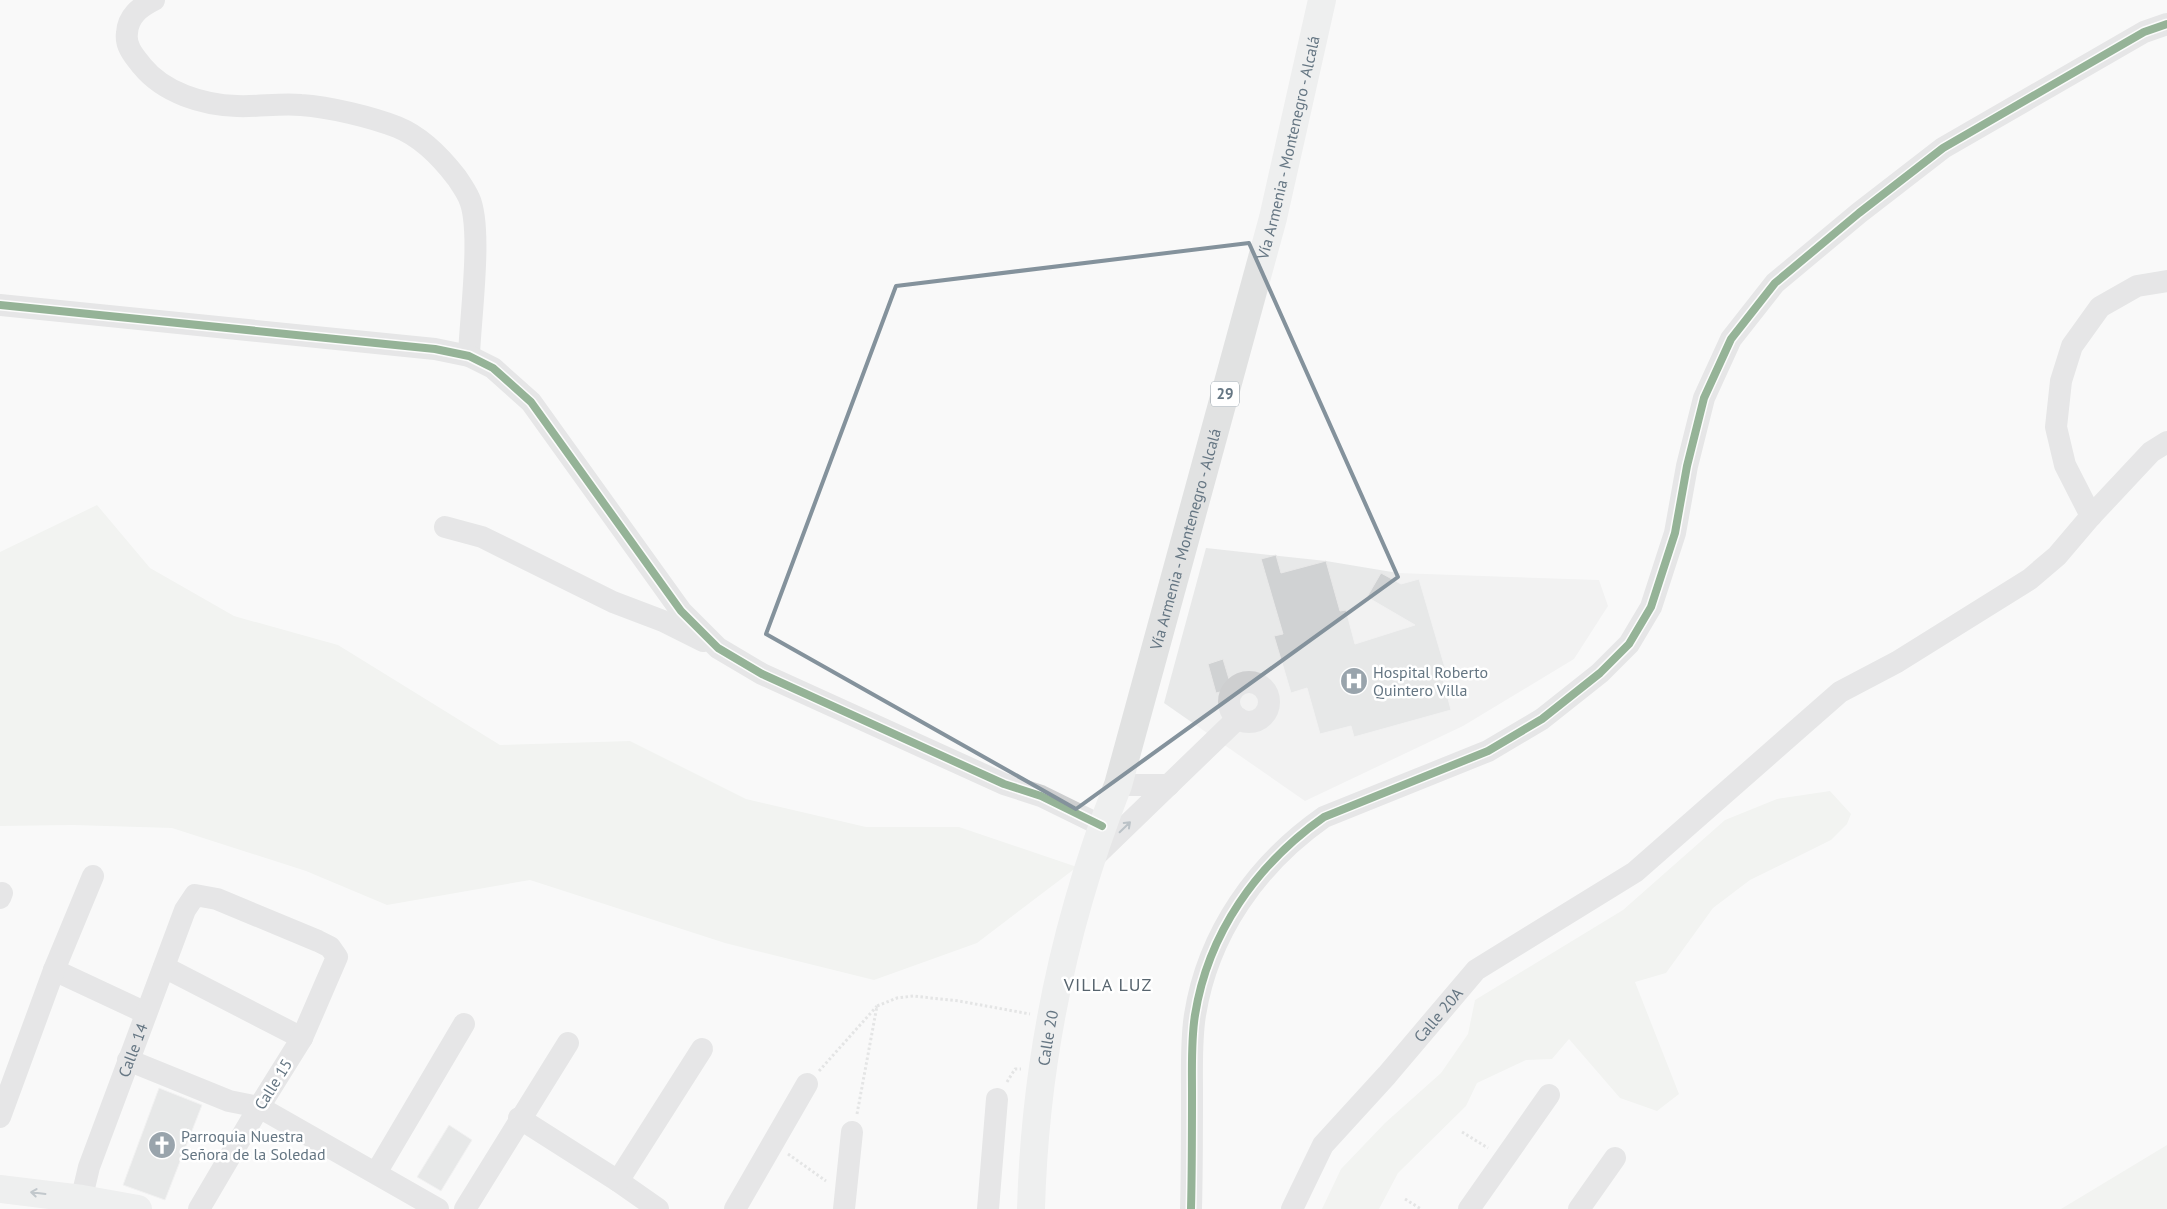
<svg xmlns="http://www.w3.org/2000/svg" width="2167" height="1209" font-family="'PT Sans',sans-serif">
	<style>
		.built { fill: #e8e9e9 }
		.green { fill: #e8ebe6 }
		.building { fill: #d0d2d3; stroke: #e8e8e8 }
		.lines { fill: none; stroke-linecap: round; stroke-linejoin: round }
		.path { stroke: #cbcccd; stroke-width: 3; stroke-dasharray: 2.5 2.5; stroke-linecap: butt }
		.minor { stroke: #cecfd0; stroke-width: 22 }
		.major { stroke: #e1e2e2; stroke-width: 28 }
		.cycleway-casing { stroke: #fff; stroke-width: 11 }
		.cycleway { stroke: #1b5e20; stroke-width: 8 }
		.oneway { stroke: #707f8b }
		.oneway2 { stroke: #7e8c96 }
		.marked { fill: none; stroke: #84929c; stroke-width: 4; stroke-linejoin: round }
		.labels { text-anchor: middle; stroke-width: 5; stroke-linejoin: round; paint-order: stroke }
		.shield { fill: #fff; stroke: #939fa8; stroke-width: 1 }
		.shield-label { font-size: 15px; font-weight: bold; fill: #657683 }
		.street-label { font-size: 16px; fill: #657683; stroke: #fff }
		.poi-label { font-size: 16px; fill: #657683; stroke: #fff; text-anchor: start }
		.neighbourhood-label { font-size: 18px; letter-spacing: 1px; fill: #57646e; stroke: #fff }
	</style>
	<rect width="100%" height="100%" fill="#f9f9f9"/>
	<polygon class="built" points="1206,548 1326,561 1398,573 1599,580 1608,606 1574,659 1463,726 1305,801 1164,703"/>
	<g class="green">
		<polygon points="97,505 150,568 234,616 338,645 500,745 630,741 746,799 866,827 959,827 1077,867 977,943 874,980 725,943 530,880 387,905 306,871 172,828 73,825 0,826 0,552"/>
		<polygon points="1830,791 1851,814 1847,824 1831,840 1750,880 1713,908 1666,973 1635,982 1679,1094 1657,1111 1620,1098 1569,1039 1552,1059 1526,1060 1477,1083 1466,1106 1398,1173 1379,1209 1322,1209 1341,1169 1385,1123 1441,1073 1468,1034 1475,1000 1623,910 1725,820 1777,799"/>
		<polygon points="2167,1145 2167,1209 2061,1209"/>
	</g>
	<g class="building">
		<polygon points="1276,555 1281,573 1326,561 1340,611 1346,610 1355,644 1415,625 1367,597 1381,573 1401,584 1419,579 1448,678 1443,679 1451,710 1354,737 1351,726 1320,734 1307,688 1291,693 1274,636 1283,634 1261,559"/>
		<polygon points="1223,659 1232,689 1216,693 1208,664"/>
		<polygon points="159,1088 202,1105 165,1200 123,1185"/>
		<polygon points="449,1125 472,1140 441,1191 417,1177"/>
	</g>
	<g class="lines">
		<g class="path">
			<polyline points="819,1071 877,1006"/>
			<polyline points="1007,1082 1015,1069 1021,1069"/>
			<polyline points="857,1114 877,1006 897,998 913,996 959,1001 1030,1014"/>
			<polyline points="1462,1132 1488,1148"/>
			<polyline points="788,1154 826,1181"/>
			<polyline points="1405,1199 1421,1209"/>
		</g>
		<g class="minor">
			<path d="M154 0C140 7 128 16 127 33 125 46 134 56 142 66 164 93 203 105 237 106 258 107 280 103 301 105 330 107 371 117 397 127 422 137 441 157 457 178 461 184 466 191 469 198 483 228 470 319 469 356"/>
			<polyline points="0,305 435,349 469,356 493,368 531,402 681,611 718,648 762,674 1004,784 1041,796 1102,826"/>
			<polyline points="2091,516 2065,465 2056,427 2061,381 2072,346 2100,307 2137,286 2167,281"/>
			<polyline points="445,527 482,537 613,602 663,621 703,641"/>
			<circle cx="1249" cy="702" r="20"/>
			<polyline points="1118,785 1169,785"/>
			<polyline points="1091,860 1238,718"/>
			<polyline points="0,898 2,893"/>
			<polyline points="164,967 302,1038"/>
			<polyline points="54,970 146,1013"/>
			<polyline points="128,1060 229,1101 259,1107 438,1209"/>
			<polyline points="0,1117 54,970 93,876"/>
			<polyline points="519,1118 618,1181 658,1209"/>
			<polyline points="376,1173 464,1024"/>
			<polyline points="618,1181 702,1049"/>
			<path id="s1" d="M79 1209 89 1167 185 910 195 895 217 899 318 941 330 947 337 957 302 1038 259 1107 199 1209"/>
			<polyline points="465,1209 568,1043"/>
			<polyline points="735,1209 807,1084"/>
			<polyline points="844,1209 852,1132"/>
			<polyline points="988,1209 997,1099"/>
			<path d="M1191 1209C1192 1170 1192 1130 1192 1091 1192 1066 1191 1040 1195 1015 1208 933 1257 864 1324 817L1488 751 1542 719 1600 673 1629 644 1651 607 1675 533 1687 466 1704 398 1731 339 1775 283 1859 213 1943 148 2144 32 2167 24"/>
			<path id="s2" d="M1292 1209 1323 1145 1387 1075 1476 970 1635 872 1840 692 1897 662 2030 579 2057 556 2091 516 2151 452 2167 442"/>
			<polyline points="1469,1209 1549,1095"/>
			<polyline points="1579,1209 1615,1158"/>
		</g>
		<g class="major">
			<polyline points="0,1189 82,1199 138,1209"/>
			<path id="s3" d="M1031 1209C1035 1062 1064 922 1118 785L1273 218 1322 0"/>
		</g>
		<g class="cycleway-casing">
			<g id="cycleway">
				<polyline points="0,305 435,349 469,356 493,368 531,402 681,611 718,648 762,674 1004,784 1041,796 1102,826"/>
				<path d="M1191 1209C1192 1170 1192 1130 1192 1091 1192 1066 1191 1040 1195 1015 1208 933 1257 864 1324 817L1488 751 1542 719 1600 673 1629 644 1651 607 1675 533 1687 466 1704 398 1731 339 1775 283 1859 213 1943 148 2144 32 2167 24"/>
			</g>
		</g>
		<use href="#cycleway" class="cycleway"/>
	</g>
	<defs><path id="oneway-shaft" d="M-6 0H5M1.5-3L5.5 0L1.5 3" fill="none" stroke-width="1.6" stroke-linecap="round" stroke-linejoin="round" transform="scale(1.25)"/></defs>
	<use class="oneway" href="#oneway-shaft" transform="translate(1125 827) rotate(-44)"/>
	<use class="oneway2" href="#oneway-shaft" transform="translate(38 1193) rotate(-173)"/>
	<path d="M0 0H2167V1209H0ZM1249 243 1398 577 1076 809 766 634 896 286Z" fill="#f9f9f9" fill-opacity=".55" fill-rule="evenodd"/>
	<path class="marked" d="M1249 243 1398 577 1076 809 766 634 896 286Z"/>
	<defs>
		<g id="hospital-disc" transform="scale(1.4375)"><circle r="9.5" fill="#99a4ac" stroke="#fff"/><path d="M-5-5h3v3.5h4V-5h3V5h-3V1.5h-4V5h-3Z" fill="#fff"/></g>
		<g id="church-disc" transform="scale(1.4375)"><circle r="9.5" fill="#99a4ac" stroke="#fff"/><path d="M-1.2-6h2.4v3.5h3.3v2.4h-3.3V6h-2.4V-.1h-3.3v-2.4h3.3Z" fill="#fff"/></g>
	</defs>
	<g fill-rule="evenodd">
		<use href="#hospital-disc" x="1354" y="681"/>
		<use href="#church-disc" x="162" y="1145"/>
	</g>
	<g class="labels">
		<rect class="shield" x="1211" y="381.5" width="28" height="25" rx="4"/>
		<g class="shield-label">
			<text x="1225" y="399">29</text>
		</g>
		<g class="street-label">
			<text dy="6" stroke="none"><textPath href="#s3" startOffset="1095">Vía Armenia - Montenegro - Alcalá</textPath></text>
			<text dy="6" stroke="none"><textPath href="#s3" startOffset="690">Vía Armenia - Montenegro - Alcalá</textPath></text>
			<text dy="6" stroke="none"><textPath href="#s2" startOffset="245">Calle 20A</textPath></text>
			<text dy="6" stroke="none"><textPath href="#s3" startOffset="172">Calle 20</textPath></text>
			<text dy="6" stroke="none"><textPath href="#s1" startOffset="168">Calle 14</textPath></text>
			<text transform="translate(273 1084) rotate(-58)" y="6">Calle 15</text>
		</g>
		<g class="poi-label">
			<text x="1373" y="678">Hospital Roberto<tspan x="1373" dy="18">Quintero Villa</tspan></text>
			<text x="181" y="1142">Parroquia Nuestra<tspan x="181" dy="18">Señora de la Soledad</tspan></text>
		</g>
		<g class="neighbourhood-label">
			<text x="1108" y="991">VILLA LUZ</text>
		</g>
	</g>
</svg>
